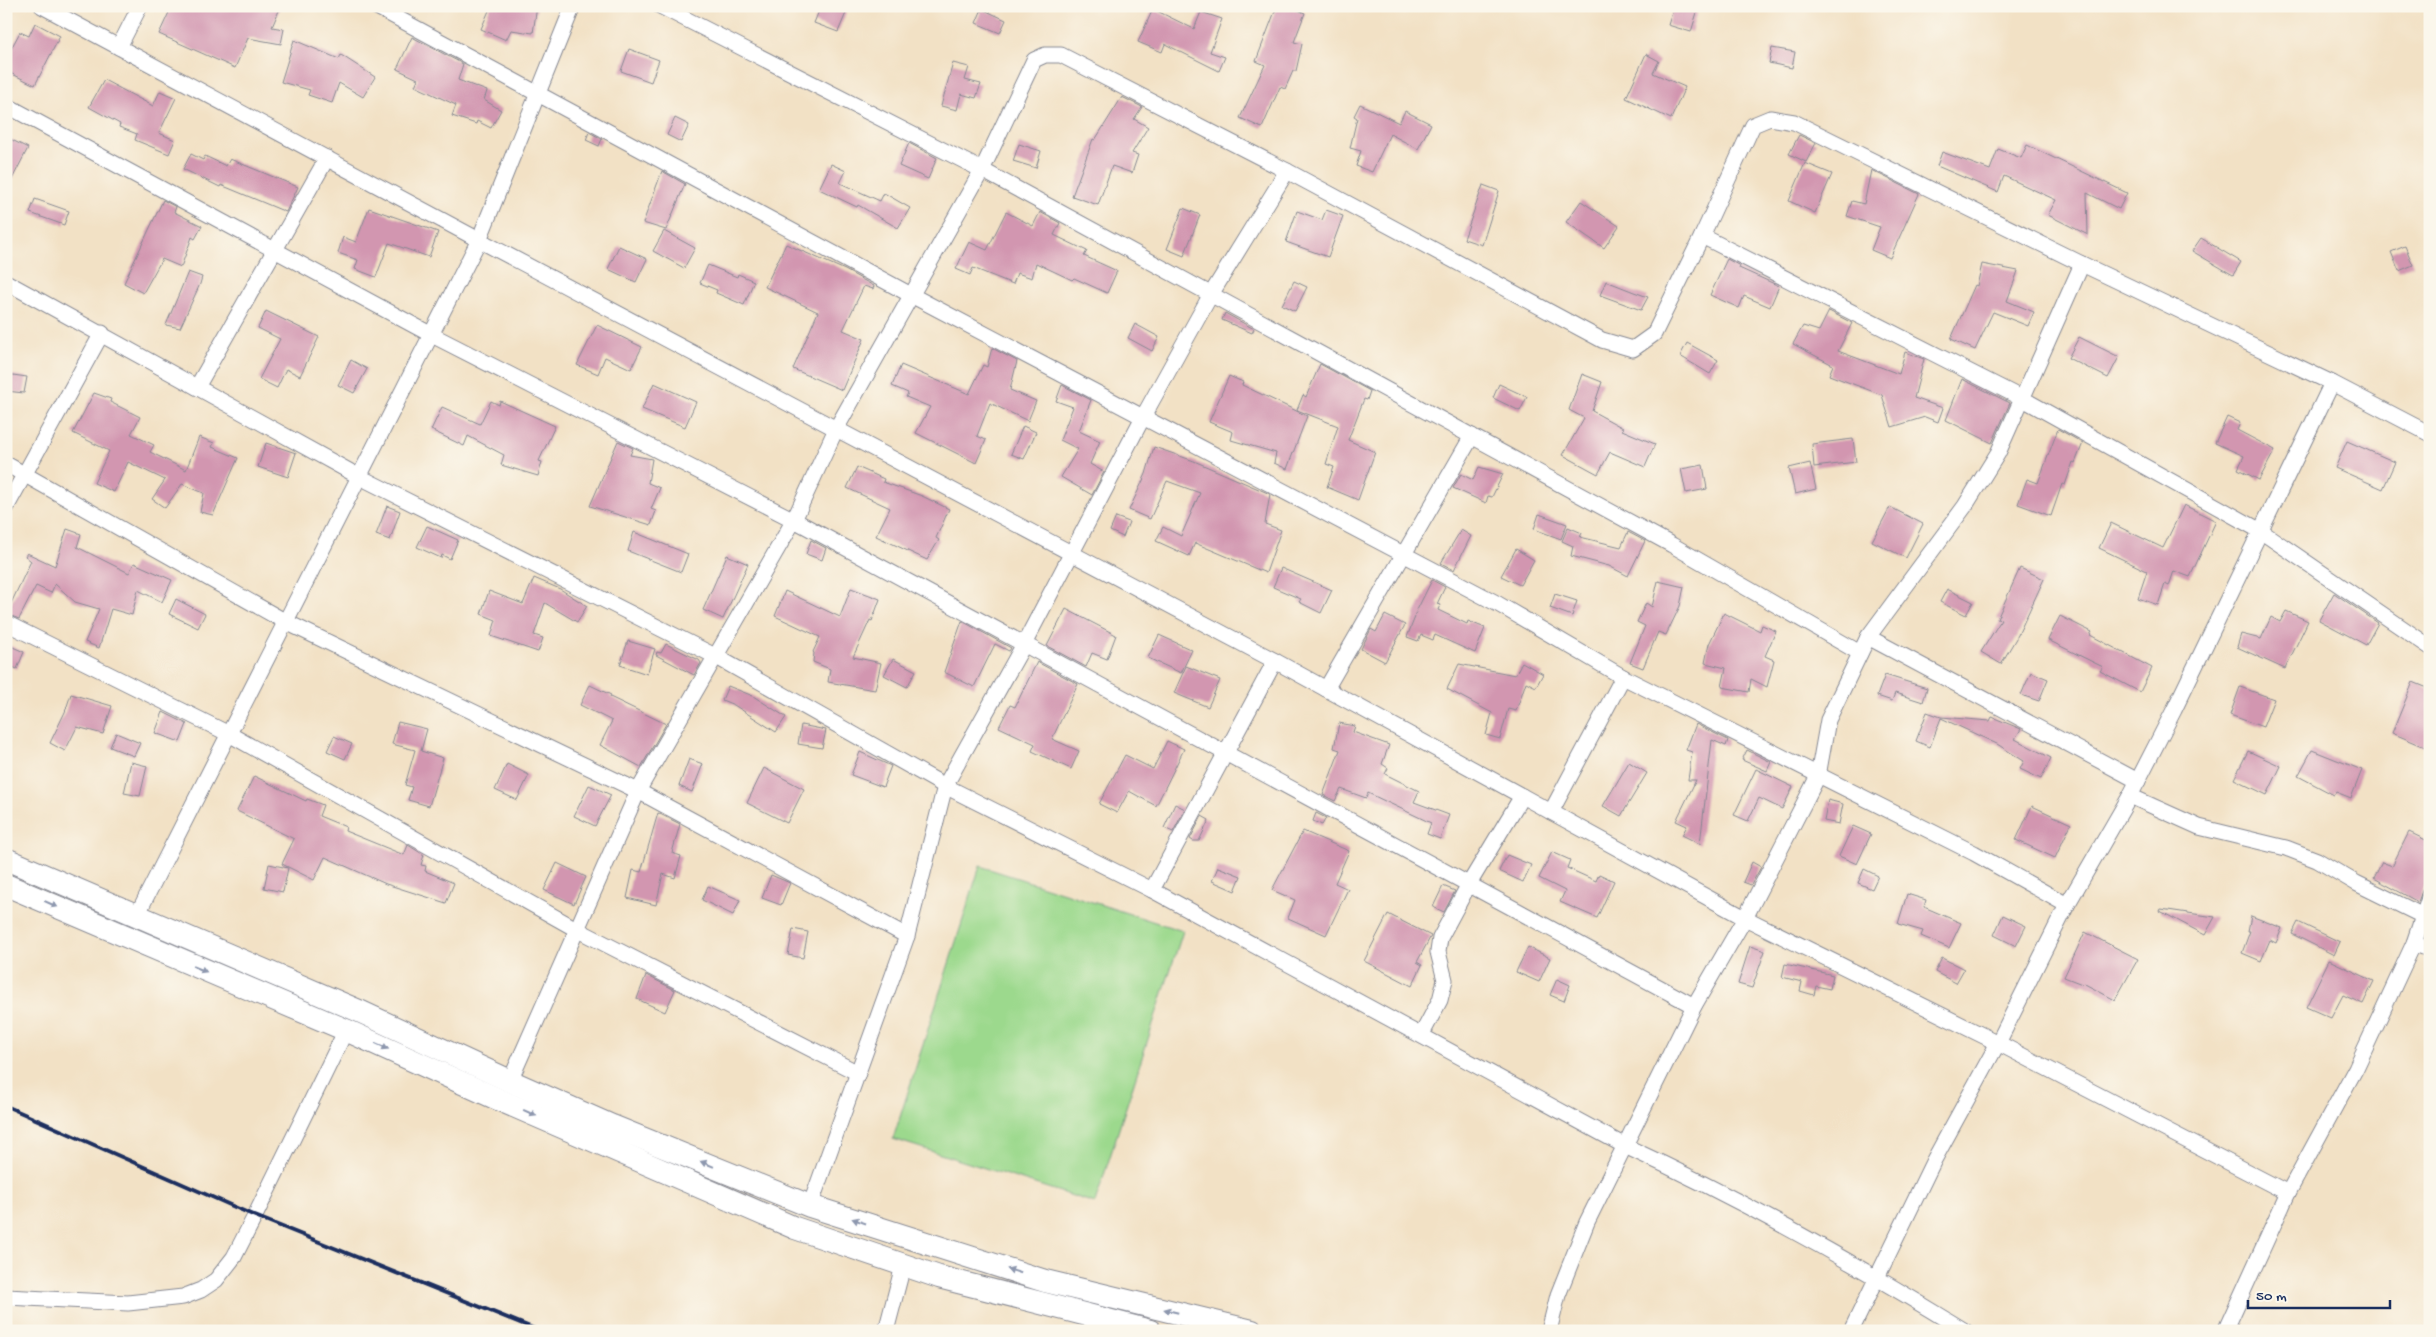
<svg xmlns="http://www.w3.org/2000/svg" width="2436" height="1337" font-family="'Gochi Hand',sans-serif">
	<style>
		.green { fill: #9cd98d; stroke: #5c8476 }
		.building { fill: #d296b0 }
		.lines { fill: none; stroke-linecap: round; stroke-linejoin: round }
		.street-casing { stroke: #868892; stroke-width: 17 }
		.secondary-casing { stroke: #868892; stroke-width: 24 }
		.street { stroke: #fff; stroke-width: 15 }
		.secondary { stroke: #fff; stroke-width: 22 }
		.rail { stroke: #1b2f5e; stroke-width: 4 }
		.oneway { fill: #8d97ae }
	</style>
	<rect width="100%" height="100%" fill="#fbf7ec"/>
	<filter id="ink" filterUnits="userSpaceOnUse"><feTurbulence type="fractalNoise" baseFrequency=".02" numOctaves="2"/><feDisplacementMap in="SourceGraphic" scale="10" xChannelSelector="R" yChannelSelector="G"/><feConvolveMatrix kernelMatrix="1 2 1 2 8 2 1 2 1" color-interpolation-filters="sRGB"/></filter>
	<filter id="wash" filterUnits="userSpaceOnUse"><feTurbulence type="fractalNoise" baseFrequency=".0096" numOctaves="4" result="noise"/><feDisplacementMap in="SourceGraphic" scale="20" xChannelSelector="R" yChannelSelector="G"/><feGaussianBlur stdDeviation="1.12" result="paint"/><feColorMatrix in="noise" values="0 0 0 0 0 0 0 0 0 0 0 0 0 0 0 0 0 1.4 0 .05"/><feComposite in="paint" operator="in"/></filter>
	<g filter="url(#wash)">
		<rect width="100%" height="100%" fill="#f2e1c5"/>
		<polygon class="green" points="980,866 1183,931 1095,1203 893,1139"/>
		<g id="blocks">
			<g class="building">
				<polygon points="172,6 281,6 272,27 284,29 281,44 248,38 235,68 159,34"/>
				<polygon points="491,6 537,6 533,33 511,30 506,40 481,29"/>
				<polygon points="821,6 849,6 838,32 814,23"/>
				<polygon points="1277,6 1288,6 1305,13 1294,42 1302,44 1296,71 1293,71 1285,89 1280,87 1262,128 1240,118 1265,65 1256,61"/>
				<polygon points="1674,6 1699,6 1691,32 1668,25"/>
				<polygon points="982,9 1006,20 1000,33 976,23"/>
				<polygon points="1153,9 1194,29 1201,12 1222,19 1210,52 1225,57 1219,71 1165,44 1162,52 1138,42"/>
				<polygon points="35,23 60,36 35,85 6,71 6,58 20,32 29,36"/>
				<polygon points="412,37 463,64 458,80 487,91 484,100 501,110 491,128 477,121 476,124 452,116 456,105 415,86 418,79 397,69"/>
				<polygon points="294,40 339,59 341,55 375,77 363,97 339,83 332,103 308,95 310,90 281,82"/>
				<polygon points="1772,48 1795,52 1792,68 1769,63"/>
				<polygon points="629,49 659,60 651,82 621,71"/>
				<polygon points="1646,54 1659,61 1653,73 1685,87 1671,119 1626,98"/>
				<polygon points="953,63 969,67 965,80 981,84 976,98 961,94 957,110 941,106"/>
				<polygon points="104,80 153,106 160,91 176,98 159,133 175,140 169,154 135,140 137,134 119,127 120,124 89,107"/>
				<polygon points="1122,97 1142,107 1134,119 1148,127 1132,153 1138,155 1132,173 1112,166 1098,205 1072,196 1093,139 1095,140"/>
				<polygon points="1360,104 1399,123 1405,111 1431,124 1418,149 1390,134 1372,172 1356,166 1361,151 1350,148 1357,118 1354,116"/>
				<polygon points="675,118 689,125 681,142 667,135"/>
				<polygon points="589,132 602,139 599,146 586,140"/>
				<polygon points="1799,135 1816,143 1806,162 1789,154"/>
				<polygon points="6,137 28,148 6,191"/>
				<polygon points="909,143 937,158 928,179 899,166"/>
				<polygon points="1019,144 1041,151 1036,168 1013,161"/>
				<polygon points="2027,145 2127,193 2119,209 2087,193 2088,235 2048,215 2056,200 2004,176 1998,192 1937,166 1942,152 1990,170 1998,149 2021,158"/>
				<polygon points="191,154 203,160 205,156 226,166 230,159 298,187 286,212 221,185 220,187 183,169"/>
				<polygon points="1805,163 1832,174 1815,213 1789,201"/>
				<polygon points="831,164 846,171 840,183 880,201 884,193 910,208 898,228 858,205 857,207 819,189"/>
				<polygon points="1871,170 1919,194 1890,258 1871,250 1880,227 1847,216 1852,201 1864,204"/>
				<polygon points="662,171 685,184 666,230 643,223"/>
				<polygon points="1483,185 1499,191 1482,245 1464,239"/>
				<polygon points="35,199 69,211 64,225 30,213"/>
				<polygon points="163,200 176,207 174,212 202,226 195,239 192,237 181,267 162,259 143,293 124,283"/>
				<polygon points="1581,201 1619,226 1604,248 1566,222"/>
				<polygon points="369,208 438,232 429,257 389,243 376,277 355,269 358,260 338,253 343,237 356,242"/>
				<polygon points="1183,208 1200,215 1184,256 1167,249"/>
				<polygon points="1326,210 1343,216 1328,257 1286,242 1297,211 1322,220"/>
				<polygon points="1006,212 1033,226 1040,212 1060,223 1054,235 1087,251 1084,256 1117,271 1107,293 1074,278 1072,280 1036,263 1032,278 1017,273 1013,284 973,268 970,275 956,269 969,242 987,250"/>
				<polygon points="664,231 695,248 684,268 653,251"/>
				<polygon points="2201,238 2241,262 2233,275 2192,251"/>
				<polygon points="786,244 845,270 874,286 873,289 864,286 843,330 864,339 842,390 793,369 818,312 765,287"/>
				<polygon points="619,246 647,259 636,282 608,269"/>
				<polygon points="2405,246 2413,265 2399,271 2391,252"/>
				<polygon points="1727,259 1740,266 1739,268 1779,286 1770,307 1744,296 1739,308 1710,295"/>
				<polygon points="1982,264 2018,271 2007,301 2034,312 2028,326 1993,312 1975,350 1951,339 1975,285 1977,286"/>
				<polygon points="708,265 737,277 738,274 754,281 744,305 716,293 717,290 700,283"/>
				<polygon points="188,272 202,277 200,284 180,328 166,325"/>
				<polygon points="1294,281 1307,287 1295,311 1282,305"/>
				<polygon points="1606,281 1634,292 1648,297 1641,310 1600,295"/>
				<polygon points="266,311 319,337 300,376 286,369 277,388 259,379 280,339 258,328"/>
				<polygon points="1829,311 1852,323 1838,351 1899,374 1905,352 1924,359 1914,398 1943,408 1938,422 1925,417 1892,427 1882,395 1829,375 1833,365 1793,344 1803,326 1819,331"/>
				<polygon points="1225,313 1254,329 1252,333 1222,320"/>
				<polygon points="1135,324 1159,337 1152,351 1128,338"/>
				<polygon points="597,325 642,347 631,369 605,357 598,374 577,365"/>
				<polygon points="2079,337 2119,357 2108,378 2068,358"/>
				<polygon points="1687,343 1718,360 1710,374 1680,356"/>
				<polygon points="992,348 1017,361 1010,390 1036,401 1028,421 990,403 977,436 986,440 976,463 916,433 930,407 906,397 908,393 892,386 901,365 969,394 983,365 987,367"/>
				<polygon points="351,360 367,369 354,393 338,385"/>
				<polygon points="1320,364 1370,391 1367,400 1364,399 1348,440 1375,452 1358,500 1327,487 1334,467 1326,464 1338,426 1297,410 1303,395 1306,397"/>
				<polygon points="6,374 27,377 24,393 6,391"/>
				<polygon points="1582,374 1602,382 1592,411 1623,428 1622,430 1655,444 1645,467 1610,452 1598,474 1563,455 1584,418 1569,410"/>
				<polygon points="1229,376 1243,382 1242,385 1307,416 1287,469 1274,463 1276,453 1231,440 1233,432 1209,422"/>
				<polygon points="1962,379 2010,403 1992,443 1946,420"/>
				<polygon points="654,383 696,402 685,427 642,409"/>
				<polygon points="1499,384 1527,397 1520,411 1493,398"/>
				<polygon points="1062,385 1091,400 1079,431 1100,441 1090,464 1104,472 1092,495 1061,477 1078,449 1060,440 1073,407 1056,401"/>
				<polygon points="94,393 111,399 110,402 140,417 131,434 154,445 150,452 186,470 199,437 214,443 212,447 238,458 213,515 200,512 204,493 182,484 165,508 152,499 165,480 128,462 114,492 94,483 109,451 73,433"/>
				<polygon points="491,401 499,405 500,401 555,426 539,461 542,462 538,476 501,465 504,455 468,436 464,446 431,430 442,407 480,424"/>
				<polygon points="2227,417 2240,423 2237,430 2275,450 2259,480 2238,469 2244,456 2215,443"/>
				<polygon points="1023,426 1036,432 1024,459 1011,454"/>
				<polygon points="2058,429 2083,443 2075,463 2073,462 2065,485 2062,484 2051,516 2018,504 2027,479 2038,483"/>
				<polygon points="1853,439 1856,462 1814,467 1812,444"/>
				<polygon points="618,441 633,448 630,455 652,459 648,483 660,488 651,509 656,511 651,525 590,506"/>
				<polygon points="2347,441 2395,462 2383,489 2335,468"/>
				<polygon points="266,443 296,453 288,477 258,467"/>
				<polygon points="1154,447 1194,461 1270,494 1265,524 1281,530 1266,573 1195,543 1189,556 1156,541 1163,527 1181,536 1200,493 1167,481 1150,519 1129,510 1146,474"/>
				<polygon points="1810,463 1816,489 1795,494 1789,468"/>
				<polygon points="1703,465 1707,489 1686,493 1681,469"/>
				<polygon points="857,467 884,479 883,482 922,496 949,509 936,538 939,540 927,560 876,536 890,508 847,488"/>
				<polygon points="1479,467 1503,474 1492,497 1488,496 1486,503 1453,488 1461,474 1473,480"/>
				<polygon points="2184,505 2216,521 2190,577 2174,571 2169,586 2165,584 2158,605 2138,598 2147,571 2099,548 2111,523 2163,548"/>
				<polygon points="387,506 400,511 390,540 376,535"/>
				<polygon points="1890,507 1923,524 1906,558 1872,541"/>
				<polygon points="1539,514 1567,524 1561,539 1534,529"/>
				<polygon points="1116,517 1129,522 1123,537 1110,531"/>
				<polygon points="427,526 458,540 450,559 442,555 441,558 417,547"/>
				<polygon points="1568,527 1582,533 1580,537 1621,547 1628,532 1645,541 1628,576 1609,566 1571,556 1573,546 1562,541"/>
				<polygon points="67,529 81,534 77,547 129,573 134,563 172,580 162,602 138,590 132,615 111,609 99,648 85,642 99,609 75,602 55,584 51,593 36,586 19,619 6,614 31,561 25,556 27,553 55,566"/>
				<polygon points="1461,530 1471,536 1454,570 1441,563"/>
				<polygon points="634,532 688,554 681,572 628,551"/>
				<polygon points="811,540 826,548 822,560 806,554"/>
				<polygon points="1516,549 1534,560 1520,585 1501,576"/>
				<polygon points="727,555 748,564 723,619 703,610"/>
				<polygon points="1281,568 1332,590 1321,613 1299,602 1301,599 1273,587"/>
				<polygon points="2020,568 2044,579 2018,635 2001,664 1981,652 2001,620 1997,619"/>
				<polygon points="534,578 560,589 587,606 577,622 545,603 534,635 543,638 538,652 491,636 496,620 481,614 489,591 523,604"/>
				<polygon points="1432,580 1445,587 1437,604 1440,605 1438,610 1467,624 1468,621 1485,628 1475,653 1435,635 1433,640 1421,635 1418,641 1407,637 1415,617 1414,616"/>
				<polygon points="1658,581 1684,587 1680,606 1666,635 1658,632 1643,668 1630,663 1645,626 1637,622 1646,603 1652,607"/>
				<polygon points="851,588 880,599 872,621 870,620 853,657 881,663 875,690 828,682 830,669 813,662 814,653 813,652 820,637 775,616 785,591 840,617"/>
				<polygon points="1947,589 1973,602 1966,615 1940,602"/>
				<polygon points="2334,593 2378,623 2366,645 2319,620"/>
				<polygon points="1555,594 1577,601 1572,616 1550,608"/>
				<polygon points="176,599 205,614 198,628 169,614"/>
				<polygon points="1066,609 1116,635 1107,659 1092,653 1086,667 1047,646"/>
				<polygon points="2286,611 2308,621 2285,669 2237,647 2241,634 2261,639 2271,617 2280,622"/>
				<polygon points="1724,613 1760,631 1762,625 1776,631 1765,656 1774,660 1767,687 1751,679 1749,692 1722,687 1726,668 1705,663 1709,644"/>
				<polygon points="1385,615 1405,625 1385,662 1361,649 1371,629 1376,632"/>
				<polygon points="2060,616 2092,632 2090,635 2152,668 2140,692 2100,671 2103,667 2048,640"/>
				<polygon points="962,621 1011,648 1009,651 995,644 974,687 944,672"/>
				<polygon points="1159,635 1192,650 1181,673 1148,658"/>
				<polygon points="628,641 655,649 647,674 620,665"/>
				<polygon points="6,644 24,652 17,669 6,664"/>
				<polygon points="666,644 699,660 701,663 694,675 656,655 657,652 661,653"/>
				<polygon points="893,659 916,671 907,687 884,675"/>
				<polygon points="1037,662 1078,684 1052,739 1079,751 1071,769 1032,751 1035,744 999,727 1010,705 1015,707"/>
				<polygon points="1522,662 1543,674 1536,687 1526,682 1516,711 1508,709 1500,739 1486,735 1492,713 1447,689 1459,664 1515,675"/>
				<polygon points="1186,666 1220,680 1208,707 1174,693"/>
				<polygon points="2031,672 2048,679 2039,701 2021,695"/>
				<polygon points="1885,675 1927,688 1923,702 1895,693 1892,701 1877,696"/>
				<polygon points="2413,682 2430,689 2430,749 2392,733"/>
				<polygon points="590,685 611,695 610,697 666,724 641,767 600,745 612,721 580,705"/>
				<polygon points="728,686 753,696 786,717 776,732 734,705 722,700"/>
				<polygon points="2240,687 2274,699 2263,727 2230,715"/>
				<polygon points="71,694 112,706 103,734 77,727 65,751 50,743 65,712"/>
				<polygon points="163,712 187,724 180,742 155,733"/>
				<polygon points="1927,712 1941,717 1990,721 1992,717 2021,729 2015,739 2051,758 2041,779 2020,769 2024,761 1997,744 1941,718 1930,747 1916,741"/>
				<polygon points="398,722 427,729 421,751 443,758 429,806 408,800 412,787 405,785 415,750 392,744"/>
				<polygon points="1339,723 1355,726 1353,732 1389,745 1382,764 1388,768 1385,774 1419,791 1414,802 1449,815 1440,839 1427,834 1431,823 1368,793 1366,798 1341,789 1335,801 1323,795 1340,750 1334,748"/>
				<polygon points="1696,724 1728,740 1726,746 1712,740 1700,844 1682,835 1687,826 1676,821 1696,780 1688,780 1692,752 1686,750"/>
				<polygon points="801,725 826,730 822,748 798,744"/>
				<polygon points="116,733 140,743 134,756 110,747"/>
				<polygon points="334,736 352,744 345,759 327,751"/>
				<polygon points="1167,741 1184,749 1156,806 1129,791 1117,813 1099,804 1125,755 1153,769"/>
				<polygon points="1747,750 1771,762 1767,771 1742,760"/>
				<polygon points="2312,750 2362,770 2351,798 2336,792 2334,795 2298,776"/>
				<polygon points="2248,751 2281,766 2267,795 2234,779"/>
				<polygon points="860,752 891,766 883,787 851,775"/>
				<polygon points="689,759 703,764 692,792 679,786"/>
				<polygon points="131,762 147,766 140,796 124,793"/>
				<polygon points="1629,762 1647,773 1621,816 1603,806"/>
				<polygon points="507,764 529,775 517,800 495,790"/>
				<polygon points="764,768 804,789 787,823 747,803"/>
				<polygon points="1756,769 1793,787 1782,809 1759,798 1748,821 1734,815"/>
				<polygon points="254,776 306,801 307,799 323,805 319,816 346,827 345,831 404,855 408,845 424,855 421,865 426,866 425,871 454,883 446,903 386,884 325,857 314,880 282,864 294,839 237,811"/>
				<polygon points="589,785 611,795 595,826 574,816"/>
				<polygon points="1828,800 1843,804 1839,824 1824,821"/>
				<polygon points="1175,804 1185,809 1173,832 1164,828"/>
				<polygon points="2032,806 2071,824 2055,858 2016,840"/>
				<polygon points="658,813 680,824 672,853 681,856 675,878 663,874 656,905 627,898 633,870 641,872"/>
				<polygon points="1316,813 1326,818 1322,825 1313,821"/>
				<polygon points="1202,816 1209,820 1199,841 1193,841 1190,839"/>
				<polygon points="1853,826 1871,834 1857,864 1839,856"/>
				<polygon points="1303,831 1349,851 1335,883 1348,889 1326,935 1288,918 1295,900 1272,890"/>
				<polygon points="2409,832 2430,842 2430,886 2423,888 2418,902 2374,878 2382,862 2392,866"/>
				<polygon points="1552,852 1570,860 1567,868 1596,881 1599,874 1614,881 1597,918 1560,902 1565,891 1539,878"/>
				<polygon points="1507,855 1531,865 1523,882 1499,871"/>
				<polygon points="1752,862 1761,867 1751,885 1743,882"/>
				<polygon points="557,863 586,877 574,904 544,890"/>
				<polygon points="269,864 288,868 283,892 264,888"/>
				<polygon points="1218,867 1241,876 1235,891 1212,881"/>
				<polygon points="1864,869 1878,876 1872,889 1858,883"/>
				<polygon points="771,875 790,883 781,905 762,898"/>
				<polygon points="708,886 740,900 733,915 702,900"/>
				<polygon points="1443,886 1455,891 1444,912 1433,907"/>
				<polygon points="1907,894 1926,900 1924,907 1961,923 1949,948 1921,936 1923,931 1898,924"/>
				<polygon points="2161,909 2215,917 2205,935 2160,911"/>
				<polygon points="1388,914 1431,936 1417,962 1422,965 1412,986 1364,961"/>
				<polygon points="2003,915 2026,926 2016,946 1994,935"/>
				<polygon points="2251,916 2282,928 2276,943 2270,940 2261,961 2242,953 2250,931 2248,931"/>
				<polygon points="2298,922 2340,942 2334,955 2292,934"/>
				<polygon points="793,929 808,932 803,958 788,955"/>
				<polygon points="2085,932 2138,959 2115,1000 2083,983 2082,984 2064,977"/>
				<polygon points="1750,946 1765,951 1752,988 1738,984"/>
				<polygon points="1528,947 1550,958 1539,982 1516,972"/>
				<polygon points="1942,958 1964,969 1956,983 1935,972"/>
				<polygon points="2329,960 2374,981 2363,1004 2343,995 2331,1018 2306,1007"/>
				<polygon points="1785,964 1833,975 1830,989 1816,986 1814,995 1800,991 1802,982 1782,977"/>
				<polygon points="646,975 675,990 665,1012 637,999"/>
				<polygon points="1557,979 1570,985 1564,1001 1550,995"/>
			</g>
		</g>
	</g>
	<g filter="url(#ink)">
		<use href="#blocks" fill-opacity="0" stroke="#868892" stroke-width="1"/>
		<g class="lines">
			<g class="street-casing">
				<g id="street">
					<polyline points="42,6 479,240 1275,661 1745,918 1998,1043 2288,1193"/>
					<polyline points="375,6 911,295 1498,604 1623,677 1974,853 2067,905"/>
					<polyline points="660,6 982,170 1672,545 1860,653"/>
					<polyline points="119,47 140,6"/>
					<polyline points="6,105 430,334 794,520 1694,1006"/>
					<polyline points="1702,236 2023,399 2259,530 2430,647"/>
					<path d="M6 282 358 476 715 656 945 786 1152 890 1625 1146C1742 1200 1855 1263 1965 1331"/>
					<polyline points="197,387 327,158"/>
					<polyline points="6,464 286,622 638,791 907,936"/>
					<polyline points="6,508 102,333"/>
					<polyline points="6,623 229,734 576,929 858,1073"/>
					<polyline points="1868,637 2138,781"/>
					<polyline points="1326,689 1472,436"/>
					<polyline points="2130,796 2199,827 2286,848 2317,860 2356,883 2423,916"/>
					<polyline points="1551,812 1623,677"/>
					<polyline points="1152,890 1275,661"/>
					<polyline points="136,917 479,240 573,6"/>
					<polyline points="2414,943 2430,950"/>
					<polyline points="1422,1034 1440,1000 1445,980 1438,952 1440,938 1469,884 1522,796"/>
					<polyline points="510,1081 638,791 794,520 836,429 982,170 1034,60 1045,55 1061,55 1287,171 1602,340 1633,349 1654,334 1702,236 1753,125 1770,118 1794,122 2082,264 2332,383 2430,434"/>
					<polyline points="810,1206 907,936 945,786 1023,646 1143,417 1210,296 1287,171"/>
					<polyline points="6,1297 128,1303 183,1297 201,1290 216,1280 234,1257 255,1216 346,1030"/>
					<polyline points="886,1331 903,1266"/>
					<polyline points="1549,1331 1558,1295 1587,1222 1694,1006 1745,918 1818,776 1828,720 1868,637 1965,506 1998,453 2082,264"/>
					<polyline points="1851,1331 1934,1160 1998,1043 2067,905 2130,796 2174,710 2332,383"/>
					<polyline points="2225,1331 2288,1193 2356,1068 2414,943 2430,895"/>
				</g>
			</g>
			<g class="secondary-casing">
				<g id="secondary">
					<polyline points="6,859 359,1011 510,1081 612,1126 810,1206 1045,1281 1252,1331"/>
					<polyline points="6,885 346,1030 502,1101 795,1228 939,1277 1150,1331"/>
				</g>
			</g>
			<use href="#street" class="street"/>
			<use href="#secondary" class="secondary"/>
			<polyline class="rail" points="6,1106 255,1216 540,1331"/>
		</g>
		<defs><path id="oneway-solid" d="M-6-.8H1V-3.2L6.5 0L1 3.2V.8H-6Z" transform="scale(1.25)"/></defs>
		<g class="oneway">
			<use href="#oneway-solid" transform="translate(51 904) rotate(24)"/>
			<use href="#oneway-solid" transform="translate(200 969) rotate(23)"/>
			<use href="#oneway-solid" transform="translate(382 1046) rotate(25)"/>
			<use href="#oneway-solid" transform="translate(530 1113) rotate(24)"/>
			<use href="#oneway-solid" transform="translate(707 1164) rotate(-158)"/>
			<use href="#oneway-solid" transform="translate(859 1221) rotate(-161)"/>
			<use href="#oneway-solid" transform="translate(1014 1271) rotate(-163)"/>
			<use href="#oneway-solid" transform="translate(1171 1311) rotate(-166)"/>
		</g>
	</g>
	<rect width="2436" height="1337" fill="none" stroke="#fbf7ec" stroke-width="25"/>
	<path d="M2248 1300v8h142v-8" fill="none" stroke="#1b2f5e" stroke-width="2.5"/>
	<text x="2256" y="1300" font-size="15" fill="#1b2f5e" stroke="#fbf7ec" stroke-width="4" paint-order="stroke">50 m</text>
</svg>
